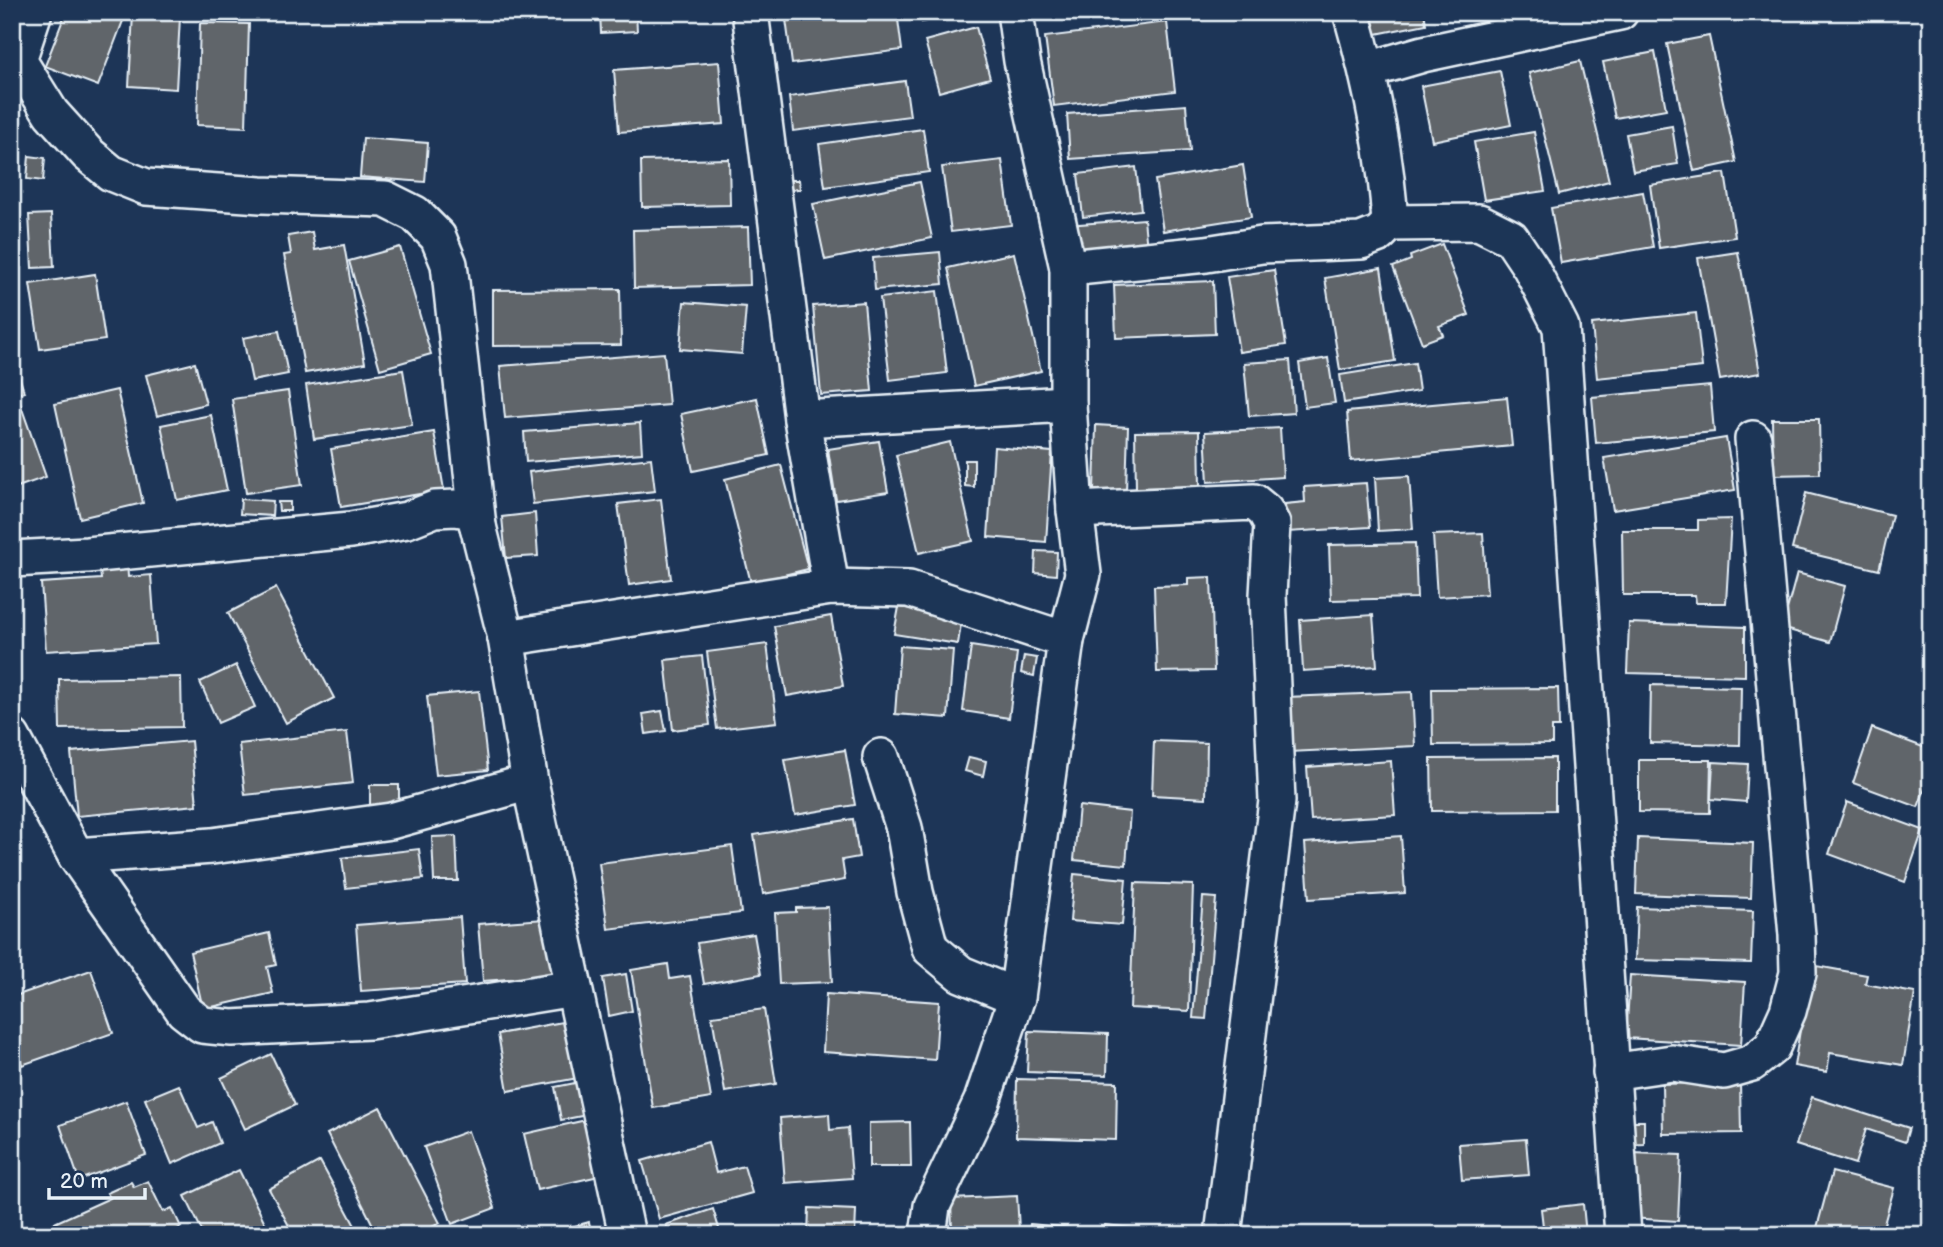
<svg xmlns="http://www.w3.org/2000/svg" width="1943" height="1247" font-family="'Balsamiq Sans',sans-serif">
	<style>
		.building { fill: #61656b; stroke: #e8f1f8; stroke-width: 2 }
		.lines { fill: none; stroke-linecap: round; stroke-linejoin: round }
		.street-casing { stroke: #e8f1f8; stroke-width: 40 }
		.street { stroke: #1d3557; stroke-width: 35 }
	</style>
	<rect width="100%" height="100%" fill="#1d3557"/>
	<filter id="ink" filterUnits="userSpaceOnUse"><feTurbulence type="fractalNoise" baseFrequency=".0143" numOctaves="2"/><feDisplacementMap in="SourceGraphic" scale="14" xChannelSelector="R" yChannelSelector="G"/><feConvolveMatrix kernelMatrix="1 2 1 2 8 2 1 2 1" color-interpolation-filters="sRGB"/></filter>
	<g filter="url(#ink)">
		<g class="building">
			<polygon points="66,12 126,13 98,86 45,66"/>
			<polygon points="600,12 636,12 637,31 601,33"/>
			<polygon points="785,12 897,12 902,50 792,64"/>
			<polygon points="920,12 975,12 922,22"/>
			<polygon points="1371,12 1424,12 1426,24 1376,34"/>
			<polygon points="133,14 180,17 176,89 129,86"/>
			<polygon points="1167,22 1175,91 1054,106 1045,37"/>
			<polygon points="200,23 249,24 246,127 197,125"/>
			<polygon points="976,27 990,78 939,92 925,41"/>
			<polygon points="1709,36 1736,162 1694,171 1667,44"/>
			<polygon points="1655,52 1666,109 1615,118 1603,62"/>
			<polygon points="1580,61 1609,181 1559,194 1529,73"/>
			<polygon points="719,62 724,124 619,132 614,70"/>
			<polygon points="1500,71 1511,125 1432,141 1421,86"/>
			<polygon points="905,81 910,116 793,131 789,97"/>
			<polygon points="1186,105 1190,151 1070,159 1067,114"/>
			<polygon points="1672,126 1678,164 1633,171 1626,134"/>
			<polygon points="923,129 929,172 825,187 819,144"/>
			<polygon points="1534,132 1545,191 1484,200 1474,142"/>
			<polygon points="363,138 428,143 425,182 360,177"/>
			<polygon points="12,141 17,141 18,198 12,199"/>
			<polygon points="29,156 45,158 43,181 27,179"/>
			<polygon points="729,159 730,205 642,207 641,161"/>
			<polygon points="1002,160 1011,225 951,232 942,167"/>
			<polygon points="1243,165 1251,217 1163,231 1155,180"/>
			<polygon points="1136,167 1141,210 1083,217 1078,174"/>
			<polygon points="1725,173 1735,237 1659,248 1650,185"/>
			<polygon points="785,180 799,180 800,189 786,190"/>
			<polygon points="920,182 932,238 825,260 813,204"/>
			<polygon points="1643,192 1653,247 1561,263 1551,208"/>
			<polygon points="51,214 54,267 32,268 29,215"/>
			<polygon points="1144,219 1147,249 1069,255 1067,225"/>
			<polygon points="748,227 750,285 634,288 633,230"/>
			<polygon points="312,232 315,250 344,245 365,363 305,373 284,255 291,254 288,236"/>
			<polygon points="1442,244 1469,315 1439,326 1443,335 1422,343 1393,267 1411,260 1410,256"/>
			<polygon points="400,247 431,354 380,369 349,261"/>
			<polygon points="940,252 943,284 875,290 873,258"/>
			<polygon points="1738,252 1760,373 1720,380 1698,258"/>
			<polygon points="1014,253 1041,371 974,386 948,268"/>
			<polygon points="1381,268 1395,361 1340,370 1325,278"/>
			<polygon points="1274,270 1286,345 1239,352 1227,277"/>
			<polygon points="95,274 105,340 40,349 30,284"/>
			<polygon points="1213,281 1215,334 1116,338 1114,285"/>
			<polygon points="620,289 621,345 493,346 493,290"/>
			<polygon points="937,291 947,373 890,380 880,298"/>
			<polygon points="684,302 746,307 742,354 680,349"/>
			<polygon points="864,302 872,391 821,395 813,306"/>
			<polygon points="1696,313 1702,367 1597,378 1592,324"/>
			<polygon points="279,331 288,374 252,381 243,338"/>
			<polygon points="12,352 24,392 12,395"/>
			<polygon points="664,353 669,405 505,418 500,366"/>
			<polygon points="1328,358 1335,403 1305,407 1299,363"/>
			<polygon points="1290,360 1294,413 1249,416 1244,363"/>
			<polygon points="195,363 206,404 157,416 146,375"/>
			<polygon points="1415,363 1419,391 1344,403 1340,375"/>
			<polygon points="403,370 412,425 314,439 306,385"/>
			<polygon points="1710,386 1714,432 1596,443 1592,397"/>
			<polygon points="117,390 143,503 80,518 55,404"/>
			<polygon points="288,391 302,485 246,493 232,399"/>
			<polygon points="1507,397 1512,446 1351,461 1347,412"/>
			<polygon points="757,398 769,455 693,471 681,414"/>
			<polygon points="20,403 46,477 12,489 12,405"/>
			<polygon points="211,415 227,490 177,500 161,425"/>
			<polygon points="1772,419 1819,419 1820,474 1773,475"/>
			<polygon points="640,423 642,453 526,462 524,432"/>
			<polygon points="1096,425 1128,427 1126,492 1094,491"/>
			<polygon points="1280,428 1283,477 1208,482 1205,432"/>
			<polygon points="1199,431 1200,487 1136,488 1135,432"/>
			<polygon points="434,432 444,490 341,507 331,449"/>
			<polygon points="1726,438 1735,490 1613,510 1604,458"/>
			<polygon points="879,441 888,492 836,500 828,449"/>
			<polygon points="950,442 973,541 919,553 896,455"/>
			<polygon points="994,447 1052,452 1046,542 988,537"/>
			<polygon points="651,458 655,491 533,504 529,472"/>
			<polygon points="965,460 974,460 974,487 965,486"/>
			<polygon points="781,465 808,569 751,583 725,479"/>
			<polygon points="1409,476 1413,529 1378,531 1375,478"/>
			<polygon points="1366,483 1370,527 1287,532 1285,504 1305,502 1304,487"/>
			<polygon points="1806,493 1892,515 1879,570 1792,549"/>
			<polygon points="241,499 273,501 272,516 240,514"/>
			<polygon points="661,499 671,579 629,585 618,504"/>
			<polygon points="278,502 290,502 290,511 279,511"/>
			<polygon points="535,513 538,556 506,558 502,517"/>
			<polygon points="1731,519 1726,603 1696,603 1695,595 1623,595 1622,530 1698,530 1698,520"/>
			<polygon points="1483,533 1487,594 1437,597 1433,535"/>
			<polygon points="1415,543 1417,598 1331,600 1329,545"/>
			<polygon points="1036,551 1057,552 1056,575 1035,573"/>
			<polygon points="127,561 128,577 151,575 156,644 46,651 41,583 101,579 99,562"/>
			<polygon points="1797,573 1845,586 1830,642 1782,628"/>
			<polygon points="1211,577 1214,671 1157,672 1154,586 1188,585 1188,578"/>
			<polygon points="276,588 334,698 286,723 228,613"/>
			<polygon points="899,607 962,617 958,644 894,634"/>
			<polygon points="1373,615 1377,666 1303,671 1300,620"/>
			<polygon points="831,616 843,686 787,696 774,626"/>
			<polygon points="1629,623 1745,627 1745,676 1627,673"/>
			<polygon points="767,644 777,722 717,729 707,652"/>
			<polygon points="900,646 953,650 948,718 895,714"/>
			<polygon points="971,646 1017,653 1009,718 963,711"/>
			<polygon points="702,656 710,725 673,730 665,660"/>
			<polygon points="1024,656 1037,658 1034,676 1021,673"/>
			<polygon points="236,665 255,707 218,723 200,682"/>
			<polygon points="181,677 182,727 60,729 59,679"/>
			<polygon points="1651,685 1741,687 1740,745 1650,743"/>
			<polygon points="1558,688 1559,727 1552,727 1552,744 1433,745 1432,689"/>
			<polygon points="479,691 488,770 436,775 427,696"/>
			<polygon points="1412,692 1415,746 1289,752 1286,697"/>
			<polygon points="662,711 666,731 646,734 643,714"/>
			<polygon points="1872,728 1931,750 1931,773 1918,807 1853,783"/>
			<polygon points="347,732 353,783 245,795 239,744"/>
			<polygon points="191,741 197,805 77,816 71,752"/>
			<polygon points="1154,741 1207,743 1206,798 1152,795"/>
			<polygon points="845,750 855,805 795,815 785,760"/>
			<polygon points="969,757 986,761 983,776 965,771"/>
			<polygon points="1555,758 1555,810 1432,811 1431,759"/>
			<polygon points="1639,760 1711,760 1710,813 1639,812"/>
			<polygon points="1391,761 1395,815 1311,820 1307,767"/>
			<polygon points="1713,762 1748,764 1746,802 1711,799"/>
			<rect x="370" y="785" width="29" height="24"/>
			<polygon points="1847,802 1923,830 1905,882 1829,854"/>
			<polygon points="1079,806 1130,812 1126,865 1074,860"/>
			<polygon points="853,819 859,857 842,860 845,880 763,894 754,835"/>
			<polygon points="456,836 458,881 434,881 432,837"/>
			<polygon points="1401,836 1405,893 1309,899 1305,843"/>
			<polygon points="1638,838 1753,843 1751,898 1636,894"/>
			<polygon points="732,846 741,913 608,929 599,863"/>
			<polygon points="419,849 423,879 346,888 342,858"/>
			<polygon points="1074,874 1126,879 1122,925 1070,921"/>
			<polygon points="1135,883 1193,885 1189,1011 1130,1008"/>
			<polygon points="1203,897 1216,898 1206,1019 1193,1018"/>
			<polygon points="828,907 832,982 779,984 775,913 796,912 796,908"/>
			<polygon points="1637,907 1753,911 1751,963 1635,960"/>
			<polygon points="460,917 465,984 361,991 356,925"/>
			<polygon points="559,918 563,975 483,981 478,924"/>
			<polygon points="269,933 276,965 267,967 273,993 203,1009 190,952"/>
			<polygon points="754,934 761,974 704,984 697,943"/>
			<polygon points="668,964 670,979 690,976 711,1098 653,1108 631,970"/>
			<polygon points="1811,965 1867,975 1865,984 1915,993 1903,1065 1830,1053 1827,1072 1794,1066"/>
			<polygon points="91,970 113,1033 22,1065 12,1037 12,997"/>
			<polygon points="626,974 632,1011 609,1016 603,978"/>
			<polygon points="1630,975 1745,982 1741,1045 1626,1038"/>
			<polygon points="826,994 939,1002 935,1060 823,1052"/>
			<polygon points="764,1009 776,1084 725,1092 712,1016"/>
			<polygon points="568,1021 578,1078 508,1091 498,1034"/>
			<polygon points="1029,1031 1108,1034 1107,1075 1027,1072"/>
			<polygon points="271,1054 295,1105 245,1129 221,1078"/>
			<polygon points="1931,1075 1931,1121 1921,1119"/>
			<polygon points="1017,1079 1117,1082 1116,1140 1016,1137"/>
			<polygon points="590,1080 597,1113 561,1120 555,1087"/>
			<polygon points="1740,1082 1741,1133 1663,1134 1662,1084"/>
			<polygon points="179,1085 198,1128 212,1122 220,1143 172,1164 145,1099"/>
			<polygon points="1812,1097 1909,1128 1905,1142 1866,1129 1855,1164 1796,1145"/>
			<polygon points="126,1101 146,1155 79,1180 60,1125"/>
			<polygon points="380,1107 440,1223 417,1235 378,1235 327,1134"/>
			<polygon points="829,1114 830,1130 848,1128 852,1178 785,1183 780,1118"/>
			<polygon points="586,1120 599,1176 537,1190 524,1134"/>
			<polygon points="1623,1121 1644,1121 1644,1144 1624,1145"/>
			<polygon points="910,1122 911,1167 869,1167 869,1123"/>
			<polygon points="468,1131 495,1208 452,1224 424,1147"/>
			<polygon points="1526,1139 1529,1175 1462,1180 1459,1144"/>
			<polygon points="708,1142 716,1173 744,1166 752,1193 659,1219 642,1161"/>
			<polygon points="1632,1153 1681,1155 1678,1221 1629,1218"/>
			<polygon points="320,1161 360,1235 294,1235 269,1189"/>
			<polygon points="239,1170 271,1235 204,1235 185,1196"/>
			<polygon points="1832,1172 1894,1188 1881,1235 1815,1235"/>
			<polygon points="148,1181 163,1212 172,1208 181,1227 167,1235 55,1235 50,1225 110,1198 107,1193 131,1182 134,1187"/>
			<polygon points="1017,1196 1019,1229 952,1231 951,1199"/>
			<polygon points="1583,1204 1586,1235 1544,1235 1541,1209"/>
			<polygon points="809,1208 856,1210 855,1235 808,1235"/>
			<polygon points="713,1209 721,1235 669,1235 666,1225"/>
			<polygon points="589,1222 592,1235 542,1235"/>
			<polygon points="1030,1224 1081,1229 1080,1235 1028,1235"/>
			<polygon points="1105,1225 1169,1232 1169,1235 1104,1235"/>
		</g>
		<g class="lines">
			<g class="street-casing">
				<g id="street">
					<polyline points="750,12 802,419 831,587"/>
					<polyline points="12,55 18,60 51,113 88,154 111,173 146,187 261,195 385,199 415,214 438,237 449,264 478,526 506,638 530,782 627,1235"/>
					<polyline points="18,60 34,12"/>
					<polyline points="1368,70 1423,54 1620,12"/>
					<polyline points="1390,223 1479,222 1511,238 1531,268 1561,327 1623,1235"/>
					<path d="M1068 268 1206 254 1262 245 1361 241 1379 234 1390 223C1386 151 1371 82 1351 12"/>
					<polyline points="802,419 1068,404"/>
					<polyline points="1075,510 1254,502 1265,511 1272,524 1268,595 1277,801 1223,1235"/>
					<polyline points="12,559 87,555 351,530 407,520 435,509 456,508 473,511 478,526"/>
					<polyline points="506,638 831,587 909,589 1066,640"/>
					<polyline points="12,737 76,856 184,1011 202,1025 232,1028 370,1021 574,988"/>
					<polyline points="881,757 904,828 915,892 930,948 961,974 1017,997"/>
					<polyline points="76,856 212,846 391,821 530,782"/>
					<polyline points="1611,1072 1672,1063 1724,1071 1752,1063 1772,1047 1788,1011 1798,973 1797,935 1753,439"/>
					<polyline points="928,1235 932,1206 982,1101 1017,997 1066,640 1083,574 1075,510 1068,404 1068,268 1022,61 1015,12"/>
				</g>
			</g>
			<use href="#street" class="street"/>
		</g>
	</g>
	<rect width="1943" height="1247" fill="none" stroke="#1d3557" stroke-width="42"/>
	<rect x="21" y="21" width="1901" height="1205" fill="none" stroke="#e8f1f8" stroke-width="2.5" filter="url(#ink)"/>
	<path d="M49 1188v10h96v-10" fill="none" stroke="#e8f1f8" stroke-width="3.5"/>
	<text x="60" y="1188" font-size="21" fill="#e8f1f8" stroke="#1d3557" stroke-width="5" paint-order="stroke">20 m</text>
</svg>
